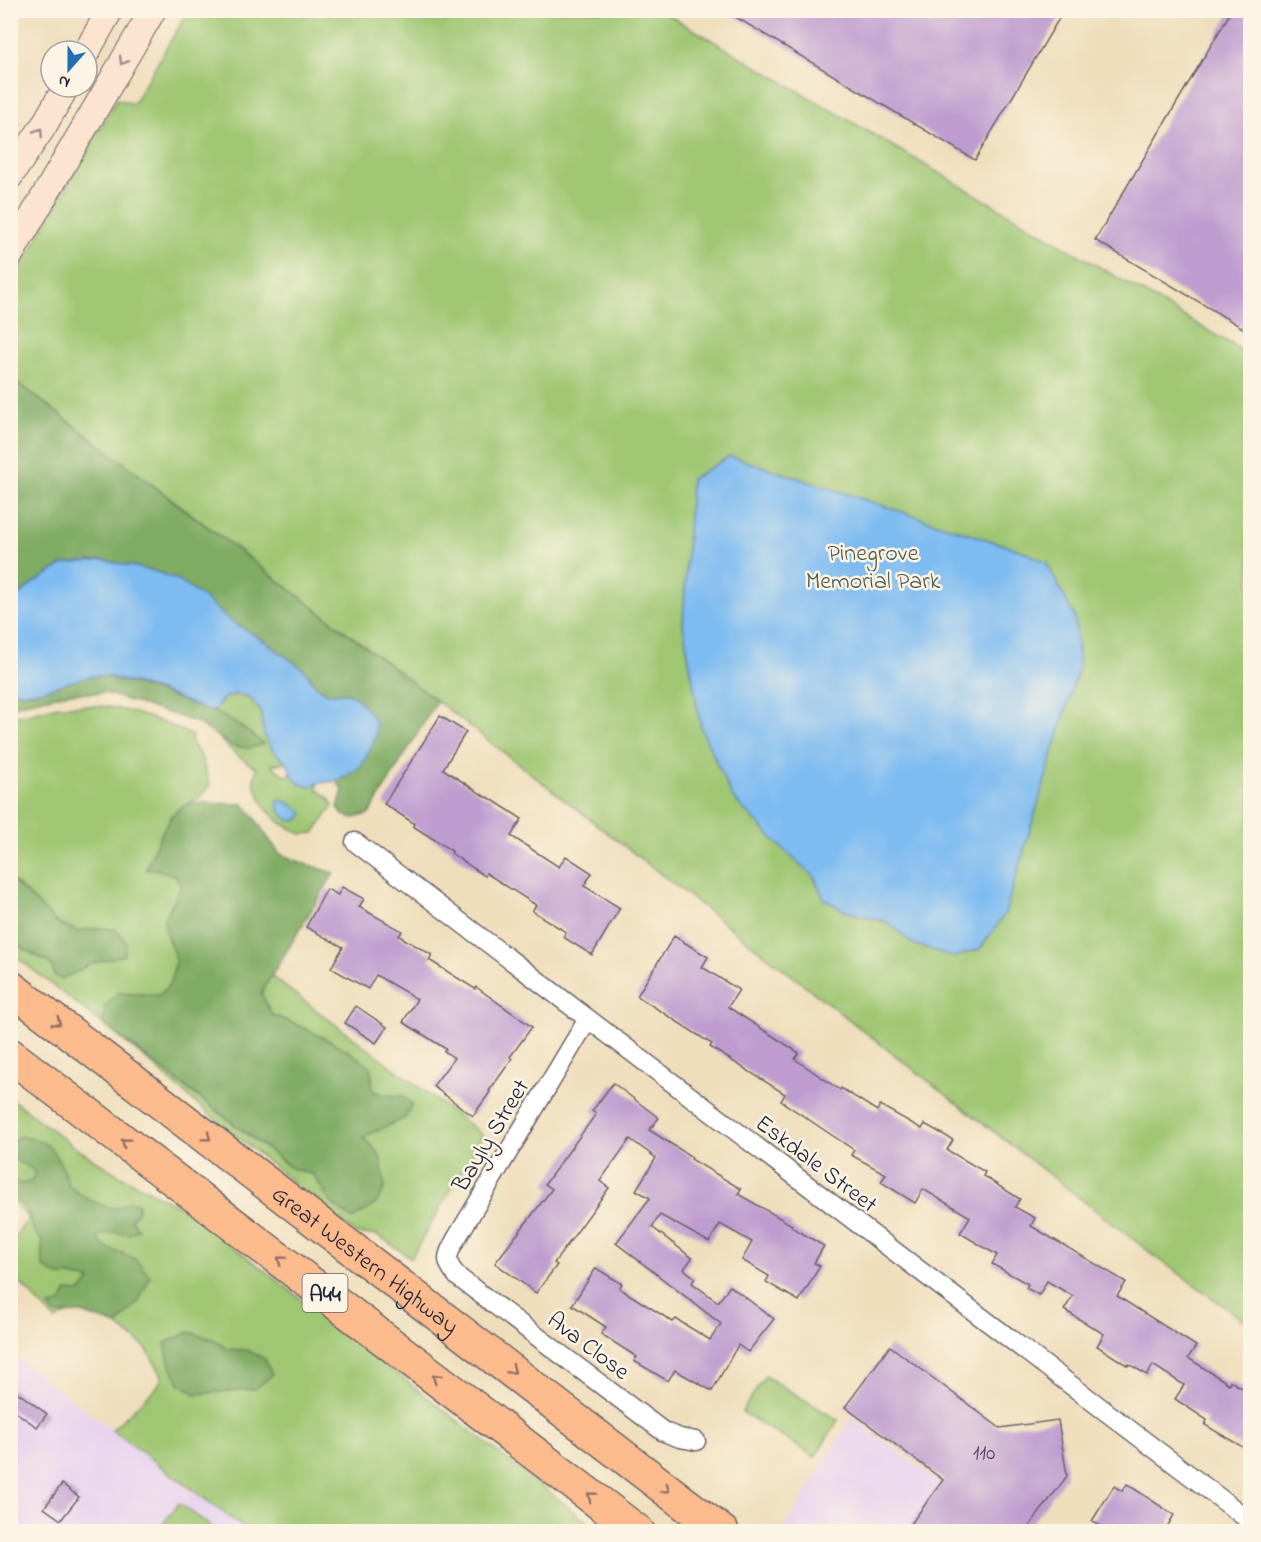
<svg xmlns="http://www.w3.org/2000/svg" width="1261" height="1542" font-family="'Indie Flower',sans-serif">
	<style>
		.built { fill: #e7d2ef }
		.green { fill: #9fc672; stroke: #607456; stroke-width: 1.5 }
		.forest { fill: #7fab64; stroke: #506650; stroke-width: 1.5 }
		.water { fill: #7ebbf1; stroke: #506e96; stroke-width: 1.5 }
		.building { fill: #bf9ccf }
		.lines { fill: none; stroke-linecap: round; stroke-linejoin: round }
		.street-casing { stroke: #6a6468; stroke-width: 21 }
		.secondary-casing { stroke: #6a6468; stroke-width: 28 }
		.highway-casing { stroke: #6a6468; stroke-width: 36 }
		.street { stroke: #fff; stroke-width: 18 }
		.secondary { stroke: #fde4d1; stroke-width: 26 }
		.highway { stroke: #fbbb8c; stroke-width: 33 }
		.oneway { stroke: #9a8d8e }
		.oneway2 { stroke: #8e6e64 }
		.labels { text-anchor: middle; stroke-width: 5; stroke-linejoin: round; paint-order: stroke }
		.number-label { font-size: 21px; fill: #494060 }
		.shield { fill: #fcf5e5; stroke: #63616e; stroke-width: 1.5 }
		.shield-label { font-size: 22px; font-weight: bold; fill: #22223b }
		.park-label { font-size: 24px; fill: #4e5b4e; stroke: #fcf5e5 }
		.street-label { font-size: 24px; fill: #22223b; stroke: #fcf5e5 }
	</style>
	<rect width="100%" height="100%" fill="#fcf5e5"/>
	<filter id="ink" filterUnits="userSpaceOnUse"><feTurbulence type="fractalNoise" baseFrequency=".0167" numOctaves="2"/><feDisplacementMap in="SourceGraphic" scale="12" xChannelSelector="R" yChannelSelector="G"/><feConvolveMatrix kernelMatrix="1 2 1 2 8 2 1 2 1" color-interpolation-filters="sRGB"/></filter>
	<filter id="wash" filterUnits="userSpaceOnUse"><feTurbulence type="fractalNoise" baseFrequency=".008" numOctaves="4" result="noise"/><feDisplacementMap in="SourceGraphic" scale="24" xChannelSelector="R" yChannelSelector="G"/><feGaussianBlur stdDeviation="1.35" result="paint"/><feColorMatrix in="noise" values="0 0 0 0 0 0 0 0 0 0 0 0 0 0 0 0 0 1.4 0 .05"/><feComposite in="paint" operator="in"/></filter>
	<g filter="url(#wash)">
		<rect width="100%" height="100%" fill="#efdebc"/>
		<g class="built">
			<polygon points="10,1353 112,1430 248,1531 11,1531"/>
			<polygon points="852,1417 1003,1531 782,1532"/>
		</g>
		<g class="green">
			<polygon points="189,10 662,11 1250,355 1250,1325 1156,1257 437,701 11,377 11,284 117,99 133,104"/>
			<path d="M236 694 249 697 260 710 264 734 296 764 286 762 271 765 286 776 290 775 291 770C293 781 301 784 310 787L317 783 318 790 329 798 333 806 314 833 302 834 282 824 266 809 255 786 254 780 257 768C241 760 230 750 218 737 235 747 244 751 263 744L213 711 224 698Z"/>
			<path d="M59 706C72 706 85 705 97 706 124 707 169 723 192 736L191 741 202 759 210 785 200 798 185 805 171 816 153 852 146 870 156 869 175 875 182 886 164 919 167 936 176 959 171 982 160 995 118 993 103 1024 291 1168 314 1175 330 1202 352 1218 376 1204 362 1137 405 1118 403 1096 385 1095 373 1091 351 1052 290 1022 272 1015 261 993 271 976 483 1135 411 1258 377 1235 357 1234 192 1100C135 1047 72 1000 11 953L10 939 17 945 51 964 55 976 77 972 90 964 123 955 115 929 99 928 77 931 56 922 32 898 11 879V716H19Z"/>
			<polygon points="10,1098 76,1148 117,1174 188,1211 599,1531 248,1531 112,1430 158,1386 162,1375 146,1348 117,1325 83,1313 69,1313 55,1320 11,1273 11,1242 29,1218 11,1201"/>
			<polygon points="765,1376 838,1420 815,1457 742,1412"/>
			<polygon points="179,1503 213,1528 211,1531 158,1531"/>
		</g>
		<g class="forest">
			<path d="M10 377 437 701 369 814 353 818 343 815 338 807 343 790 336 781C361 769 365 759 376 736L347 693 329 694 316 686 304 670 264 641 229 620 204 598 176 579 154 571 103 560 64 564 32 584 11 602Z"/>
			<path d="M103 676C140 684 174 697 208 711 224 712 251 734 264 744L249 748 232 746 196 722 105 693H69L11 706V690C35 699 56 683 79 678 87 676 95 676 103 676Z"/>
			<path d="M206 803 243 804 252 814 268 838 280 854 303 863 334 873 261 993 272 1015C307 1028 341 1044 371 1067L373 1091 385 1095 403 1096 412 1104 405 1118 363 1137 380 1155 385 1187 376 1204 352 1219 330 1202 314 1175 292 1168 103 1024 105 1006 118 993 160 995 171 982 176 959 167 936 164 919 182 886 175 875 156 869 146 870C153 852 167 812 186 805 192 803 200 803 206 803Z"/>
			<polygon points="10,880 32,898 56,922 77,931 99,928 115,929 126,942 124,955 90,964 77,972 61,979 55,976 51,964 17,945 11,939"/>
			<path d="M20 1136C29 1138 40 1140 48 1146 56 1152 67 1176 68 1185 78 1194 101 1208 115 1208 125 1207 123 1200 138 1203V1211L131 1219 138 1229 130 1234 114 1232 97 1236C103 1254 124 1249 137 1261 142 1265 146 1272 150 1277L138 1302 117 1325 82 1313 55 1314 49 1306 60 1304 67 1291 81 1292 90 1280 70 1276H58L43 1267 42 1241C39 1237 35 1234 33 1229 28 1217 27 1201 11 1201V1180L22 1184 32 1181 35 1172C26 1162 17 1165 11 1157V1141Z"/>
			<polygon points="189,1332 213,1339 227,1349 247,1350 265,1359 272,1375 255,1389 196,1394 179,1383 169,1362 165,1343"/>
		</g>
		<g class="water">
			<polygon points="730,456 1023,551 1046,562 1075,617 1079,666 1005,914 980,949 954,957 913,944 887,922 845,911 824,899 814,877 782,848 732,797 701,728 683,625 691,479"/>
			<path d="M103 560 154 571 176 579 204 598 229 620 264 641 304 670 316 686 329 694 347 693 357 698 375 720 376 736 370 750 361 766 346 776 336 781 317 783 311 787 300 784 295 780 286 762 273 751 264 735 260 710 249 697 236 694 224 698 213 711H208C181 699 153 687 124 681 117 679 109 676 102 676 71 675 40 700 11 690V602L32 584 64 564Z"/>
			<path d="M278 799C286 801 298 807 303 814L300 819 290 821C281 813 277 812 278 799Z"/>
		</g>
		<g id="blocks">
			<g class="building">
				<polygon points="724,10 1064,10 975,160"/>
				<polygon points="1232,10 1251,10 1251,333 1095,240"/>
				<polygon points="440,716 466,732 443,769 487,798 488,797 522,819 511,836 559,867 566,856 592,873 584,886 620,908 592,955 563,937 566,932 532,911 536,905 486,873 485,876 451,853 452,851 413,826 415,824 384,804"/>
				<polygon points="342,887 364,899 359,907 402,931 399,936 432,955 429,960 475,989 476,987 532,1027 510,1057 512,1059 489,1091 490,1092 473,1116 433,1086 454,1058 444,1051 446,1049 403,1022 417,999 376,975 368,989 331,968 343,947 306,927 327,889 338,895"/>
				<polygon points="674,936 708,957 702,967 739,990 728,1007 799,1053 795,1059 840,1090 841,1088 877,1111 880,1105 922,1129 925,1124 953,1140 947,1150 985,1172 983,1176 1020,1199 1015,1207 1035,1218 1031,1226 1126,1282 1117,1296 1196,1346 1188,1358 1229,1384 1230,1381 1251,1393 1251,1452 1205,1425 1207,1420 1175,1399 1184,1385 1153,1365 1147,1375 1129,1364 1128,1366 1097,1346 1104,1334 1064,1310 1073,1296 1047,1281 1039,1295 1026,1288 1028,1284 992,1264 997,1255 960,1233 970,1217 923,1189 915,1203 881,1182 886,1174 851,1155 854,1150 781,1101 785,1094 710,1047 712,1044 637,996"/>
				<polygon points="356,1006 387,1027 376,1043 345,1023"/>
				<polygon points="613,1083 659,1118 649,1130 692,1157 691,1159 741,1189 738,1194 792,1225 791,1227 824,1246 814,1263 820,1266 799,1301 766,1282 769,1276 742,1260 752,1242 720,1224 709,1242 660,1215 652,1227 692,1258 684,1269 695,1278 692,1283 718,1302 730,1286 774,1319 748,1352 738,1345 712,1391 675,1370 668,1381 634,1361 637,1357 601,1334 606,1327 572,1305 596,1268 622,1284 619,1288 673,1322 676,1319 710,1340 721,1324 616,1243 650,1198 636,1190 656,1158 630,1139 600,1181 609,1188 554,1263 557,1265 536,1293 495,1263 552,1189 545,1184 596,1114 592,1111"/>
				<polygon points="890,1346 1000,1428 1058,1420 1067,1476 1025,1532 905,1532 943,1480 845,1407"/>
				<polygon points="10,1387 47,1414 37,1427 10,1408"/>
				<polygon points="62,1484 79,1497 61,1520 44,1508"/>
				<polygon points="1127,1484 1174,1515 1164,1532 1110,1532 1092,1521 1114,1486 1122,1491"/>
			</g>
		</g>
	</g>
	<g filter="url(#ink)">
		<use href="#blocks" fill-opacity="0" stroke="#6a6468" stroke-width="1.5"/>
		<g class="lines">
			<g class="street-casing">
				<g id="street">
					<polyline points="355,842 1250,1521"/>
					<path d="M588 1019 456 1239C446 1257 444 1261 458 1277L664 1432 680 1438 696 1441"/>
				</g>
			</g>
			<g class="secondary-casing">
				<g id="secondary">
					<polyline points="87,51 110,10"/>
					<polyline points="10,176 43,127 66,87"/>
					<polyline points="10,255 153,10"/>
				</g>
			</g>
			<g class="highway-casing">
				<g id="highway">
					<path id="s1" d="M10 987 722 1532"/>
					<polyline points="10,1055 638,1532"/>
				</g>
			</g>
			<use href="#street" class="street"/>
			<use href="#secondary" class="secondary"/>
			<use href="#highway" class="highway"/>
		</g>
		<defs><path id="oneway-chevron" d="M-2-3.5L2.5 0L-2 3.5" fill="none" stroke-width="1.6" stroke-linecap="round" stroke-linejoin="round" transform="scale(1.5)"/></defs>
		<g class="oneway">
			<use href="#oneway-chevron" transform="translate(123 61) rotate(121)"/>
			<use href="#oneway-chevron" transform="translate(39 132) rotate(-57)"/>
		</g>
		<g class="oneway2">
			<use href="#oneway-chevron" transform="translate(57 1022) rotate(37)"/>
			<use href="#oneway-chevron" transform="translate(207 1137) rotate(37)"/>
			<use href="#oneway-chevron" transform="translate(125 1142) rotate(-143)"/>
			<use href="#oneway-chevron" transform="translate(281 1260) rotate(-143)"/>
			<use href="#oneway-chevron" transform="translate(512 1370) rotate(37)"/>
			<use href="#oneway-chevron" transform="translate(436 1378) rotate(-143)"/>
			<use href="#oneway-chevron" transform="translate(666 1489) rotate(37)"/>
			<use href="#oneway-chevron" transform="translate(591 1496) rotate(-143)"/>
		</g>
	</g>
	<g class="labels">
		<g class="number-label">
			<text x="984" y="1459">110</text>
		</g>
		<rect class="shield" x="302.5" y="1274" width="45" height="38" rx="4.5"/>
		<g class="shield-label">
			<text x="325" y="1301">A44</text>
		</g>
		<g class="park-label">
			<text x="873" y="560">Pinegrove<tspan x="873" dy="28">Memorial Park</tspan></text>
		</g>
		<g class="street-label">
			<text transform="translate(490 1135) rotate(-59)" y="8">Bayly Street</text>
			<text transform="translate(817 1163) rotate(37)" y="8">Eskdale Street</text>
			<text dy="8" stroke="none"><textPath href="#s1" startOffset="448">Great Western Highway</textPath></text>
			<text transform="translate(589 1345) rotate(37)" y="8">Ava Close</text>
		</g>
	</g>
	<rect width="1261" height="1542" fill="none" stroke="#fcf5e5" stroke-width="36"/>
	<g transform="translate(69 69) rotate(201)"><circle r="28" fill="#fcf5e5" stroke="#a5a1a1" stroke-width="1.5"/>
	<path d="M0-4.5L10 22L0 15L-10 22Z" fill="#1f6fb2"/>
	<text y="-9" font-size="16" font-weight="bold" text-anchor="middle" fill="#22223b">N</text>
	</g>
</svg>
